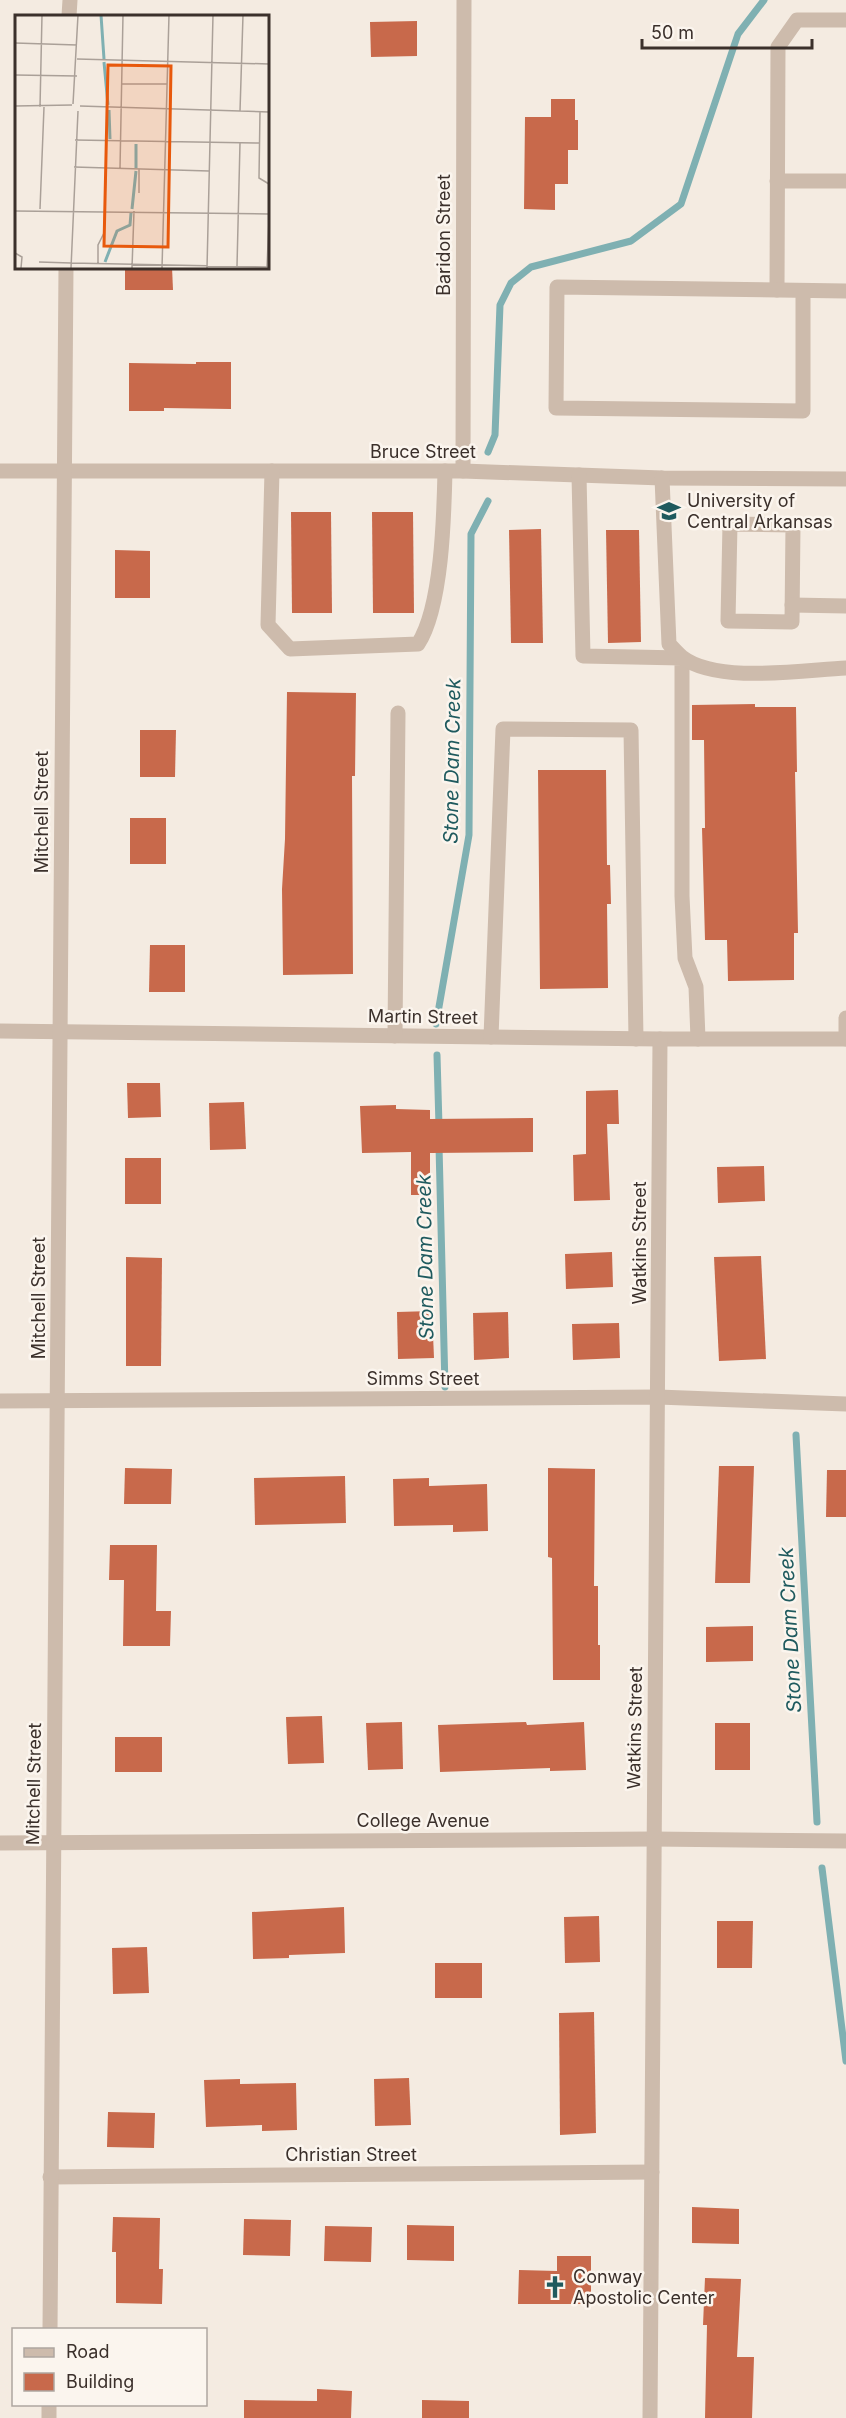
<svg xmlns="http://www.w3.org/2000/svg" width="846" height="2418" font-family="Inter,sans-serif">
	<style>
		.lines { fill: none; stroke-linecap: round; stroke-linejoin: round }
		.stream { stroke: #7fb0b2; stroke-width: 7 }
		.building { fill: #c8694b }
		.minor { stroke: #cdbbac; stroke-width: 15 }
		.labels { text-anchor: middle; stroke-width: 5; stroke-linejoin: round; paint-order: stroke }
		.street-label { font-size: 18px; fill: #3b302b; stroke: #fbf5ee }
		.poi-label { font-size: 18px; fill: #3b302b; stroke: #fbf5ee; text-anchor: start }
		.water-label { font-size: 20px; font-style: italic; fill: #1f5a5e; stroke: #fbf5ee }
		.inset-river { fill: none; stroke: #7fb0b2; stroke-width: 3 }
		.inset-road { fill: none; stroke: #aaa098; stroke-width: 1.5 }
		.view { fill: #e8590c; fill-opacity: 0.15; stroke: #e8590c; stroke-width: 3 }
		.inset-edge { fill: none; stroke: #3b302b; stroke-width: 3 }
	</style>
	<rect width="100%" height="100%" fill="#f4ebe1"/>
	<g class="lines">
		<g class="stream">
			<polyline points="488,452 495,435 500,305 511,283 531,267 631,241 681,204 738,34 764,0"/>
			<polyline points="436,1024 469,835 471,534 488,501"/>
			<polyline points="437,1055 439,1126"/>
			<polyline points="439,1146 445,1387"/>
			<polyline points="796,1435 817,1822"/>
			<polyline points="822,1868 846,2061"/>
		</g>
	</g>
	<g class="building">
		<polygon points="417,21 417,56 371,57 370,22"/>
		<polygon points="551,99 575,99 575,120 578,120 578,150 568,150 568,184 555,184 555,210 524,209 525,117 551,117"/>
		<polygon points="125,267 172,267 173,290 125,290"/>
		<polygon points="196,362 231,362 231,409 164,408 164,411 129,411 129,363 196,364"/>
		<polygon points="291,512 331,512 332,613 292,613"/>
		<polygon points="372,512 413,512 414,613 373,613"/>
		<polygon points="541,529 543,643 511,643 509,530"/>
		<polygon points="606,530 639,530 641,642 608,643"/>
		<polygon points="115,550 150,551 150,598 115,598"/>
		<polygon points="287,692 356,693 355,776 352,776 353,974 283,975 282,889 285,839"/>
		<polygon points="755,704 755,707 796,707 797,772 795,772 798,933 794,933 794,980 728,981 727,940 705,940 702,828 705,828 704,740 692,740 692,705"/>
		<polygon points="140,730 176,730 175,777 140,777"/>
		<polygon points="538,770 606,770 607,865 610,865 611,904 607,904 608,988 540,989"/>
		<rect x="130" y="818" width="36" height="46"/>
		<polygon points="150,945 185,945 185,992 149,992"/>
		<polygon points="127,1083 160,1083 161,1117 128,1118"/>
		<polygon points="618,1090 619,1124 607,1124 610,1200 574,1201 573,1155 586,1154 586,1091"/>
		<polygon points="244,1102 246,1149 210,1150 209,1103"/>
		<polygon points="396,1105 396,1109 430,1110 430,1119 533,1118 533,1152 430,1153 430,1195 411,1195 411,1152 362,1153 360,1106"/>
		<rect x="125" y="1158" width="36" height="46"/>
		<polygon points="764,1166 765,1201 718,1203 717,1167"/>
		<polygon points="612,1252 613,1287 566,1289 565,1254"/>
		<polygon points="761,1256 766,1359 719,1361 714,1257"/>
		<polygon points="126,1257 162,1258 161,1366 126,1366"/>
		<polygon points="432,1311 434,1358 398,1359 397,1312"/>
		<polygon points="508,1312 509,1358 474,1360 473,1313"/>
		<polygon points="619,1323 620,1358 573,1360 572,1324"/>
		<polygon points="719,1466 754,1466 750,1583 715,1583"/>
		<polygon points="125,1468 172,1469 171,1504 124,1504"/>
		<polygon points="548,1468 595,1469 594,1586 598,1586 598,1645 600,1645 600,1680 553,1680 552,1558 548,1557"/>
		<polygon points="827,1470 846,1470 846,1517 826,1517"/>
		<polygon points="345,1476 346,1523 255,1525 254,1478"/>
		<polygon points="429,1478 429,1486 487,1484 488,1531 453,1532 453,1525 394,1526 393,1479"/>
		<polygon points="110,1545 157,1545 156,1611 171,1611 170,1646 123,1646 124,1580 109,1580"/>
		<polygon points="753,1626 753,1661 706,1662 706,1627"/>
		<polygon points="322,1716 324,1763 288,1764 286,1717"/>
		<polygon points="402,1722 403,1769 368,1770 366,1723"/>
		<polygon points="526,1722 527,1725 584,1722 586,1770 550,1771 550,1768 440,1772 438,1725"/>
		<rect x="715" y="1723" width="35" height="47"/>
		<rect x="115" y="1737" width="47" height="35"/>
		<polygon points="344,1907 345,1953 289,1955 289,1958 253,1959 252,1912"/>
		<polygon points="599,1916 600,1962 565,1963 564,1917"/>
		<polygon points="717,1921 753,1921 752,1968 717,1968"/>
		<polygon points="147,1947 149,1993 113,1994 112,1948"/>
		<rect x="435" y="1963" width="47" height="35"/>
		<polygon points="594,2012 596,2133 560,2135 559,2013"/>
		<polygon points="409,2078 411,2125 375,2126 374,2079"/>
		<polygon points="240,2079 240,2084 296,2083 297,2130 262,2131 262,2125 206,2127 204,2080"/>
		<polygon points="108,2112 155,2113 154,2148 107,2147"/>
		<polygon points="692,2207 739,2209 739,2244 692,2243"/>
		<polygon points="113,2217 160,2218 159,2269 163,2269 162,2304 116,2303 116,2252 112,2252"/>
		<polygon points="244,2219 291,2220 290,2256 243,2255"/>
		<polygon points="407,2225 454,2226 454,2261 407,2260"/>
		<polygon points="325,2226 372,2227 371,2262 324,2261"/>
		<polygon points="557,2256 591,2256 591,2304 518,2304 519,2270 557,2271"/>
		<polygon points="705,2278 741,2279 737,2357 754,2357 752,2418 705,2418 707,2325 703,2325"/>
		<polygon points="317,2389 352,2391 351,2418 244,2418 244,2400 317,2401"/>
		<polygon points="422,2400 469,2401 469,2418 422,2418"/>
	</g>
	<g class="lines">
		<g class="minor">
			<polyline points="69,16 70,0"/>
			<polyline points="777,181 846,181"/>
			<polyline points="777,290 778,47 797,20 846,20"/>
			<polyline points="803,291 803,411 556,408 557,287 846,291"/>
			<polyline points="0,471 463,471 662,478 846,479"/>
			<path d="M272 471 268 625 290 649 418 644C442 607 444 516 445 471"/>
			<polyline points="463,471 464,0"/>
			<polyline points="579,475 583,656 682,658 682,896 685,958 696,987 698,1039"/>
			<path d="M662 478 669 644C673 648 677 653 682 657 717 684 803 670 846 668"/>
			<polygon points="730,524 793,525 792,622 728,621"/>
			<polyline points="792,605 846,606"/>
			<polyline points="0,1031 660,1039 846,1039"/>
			<polyline points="395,1036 398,713"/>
			<polyline points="491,1037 503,729 631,730 636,1039"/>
			<polyline points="846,1039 846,1018"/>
			<polyline points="0,1401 658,1397 846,1404"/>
			<polyline points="0,1843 653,1839 846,1841"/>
			<polyline points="50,2177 652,2172"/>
			<polyline points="50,2330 66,267"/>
			<polyline points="49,2418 49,2404"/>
			<polyline points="650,2418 660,1039"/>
		</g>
	</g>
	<defs>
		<g id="university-bare" transform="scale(1.8)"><path d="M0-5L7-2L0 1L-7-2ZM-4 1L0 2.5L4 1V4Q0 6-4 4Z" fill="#1f5a5e" stroke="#fbf5ee" stroke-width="2.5" paint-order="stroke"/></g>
		<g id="church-bare" transform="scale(1.8)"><path d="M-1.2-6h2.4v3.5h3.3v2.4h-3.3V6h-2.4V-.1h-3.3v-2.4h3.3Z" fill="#1f5a5e" stroke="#fbf5ee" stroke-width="2.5" paint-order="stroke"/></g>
	</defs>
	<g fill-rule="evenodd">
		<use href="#university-bare" x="669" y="511"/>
		<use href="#church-bare" x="555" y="2287"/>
	</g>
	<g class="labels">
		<g class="street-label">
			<text transform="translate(444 235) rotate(-90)" y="6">Baridon Street</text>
			<text x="423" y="458">Bruce Street</text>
			<text transform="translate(42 812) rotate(-90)" y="6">Mitchell Street</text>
			<text transform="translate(423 1017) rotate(1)" y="6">Martin Street</text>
			<text transform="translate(640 1243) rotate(-90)" y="6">Watkins Street</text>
			<text transform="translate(39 1298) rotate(-90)" y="6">Mitchell Street</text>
			<text x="423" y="1385">Simms Street</text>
			<text transform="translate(635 1728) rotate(-89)" y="6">Watkins Street</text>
			<text transform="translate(34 1784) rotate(-89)" y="6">Mitchell Street</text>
			<text x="423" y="1827">College Avenue</text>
			<text x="351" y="2161">Christian Street</text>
		</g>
		<g class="poi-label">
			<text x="687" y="507">University of<tspan x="687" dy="21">Central Arkansas</tspan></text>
			<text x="573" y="2283">Conway<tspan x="573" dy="21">Apostolic Center</tspan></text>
		</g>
		<g class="water-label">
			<text transform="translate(452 761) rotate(-89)" y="7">Stone Dam Creek</text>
			<text transform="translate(425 1257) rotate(-91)" y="7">Stone Dam Creek</text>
			<text transform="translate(790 1630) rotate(-93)" y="7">Stone Dam Creek</text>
		</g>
	</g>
	<g transform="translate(15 15)">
		<rect width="254" height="254" fill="#f4ebe1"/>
		<path class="inset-river" d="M86 0 89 44M89 47 93 90M94 95 95 124M121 129V153M117 194 121 156M90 247 102 216 115 210 116 198"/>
		<path class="inset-road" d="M0 28 62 30M62 44 254 49M0 60 62 61M107 69H152M58 89 63 0M0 91 57 90M65 91 254 97M25 92 27 0M225 96 228 0M245 96 244 163 254 169M60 125 244 128M59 152 194 156M105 153 108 0M124 178V154M25 194 29 92M0 196 254 199M0 238 7 242 6 253M24 247 56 248M56 248 254 252M83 248V230L89 218 91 153M222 251 225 128M252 252 254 205M56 253 63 96M117 253 119 196M147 253 154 0M192 253 198 0"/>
		<path class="view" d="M93 50 156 51 153 232 89 231Z"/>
		<rect width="254" height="254" class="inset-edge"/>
	</g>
	<rect x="12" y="2328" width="195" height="78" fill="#fbf5ee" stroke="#aea6a0" stroke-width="1.5"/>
	<rect x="24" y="2348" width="30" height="9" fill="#cdbbac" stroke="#aea6a0" stroke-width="1.5"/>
	<text x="66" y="2358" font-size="18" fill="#3b302b">Road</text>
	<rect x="24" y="2373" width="30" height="18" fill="#c8694b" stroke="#aea6a0" stroke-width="1.5"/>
	<text x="66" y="2388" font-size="18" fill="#3b302b">Building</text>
	<path d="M642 39v9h170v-9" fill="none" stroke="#3b302b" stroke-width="3"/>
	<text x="651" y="39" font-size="18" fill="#3b302b" stroke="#fbf5ee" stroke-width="4.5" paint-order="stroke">50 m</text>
</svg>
